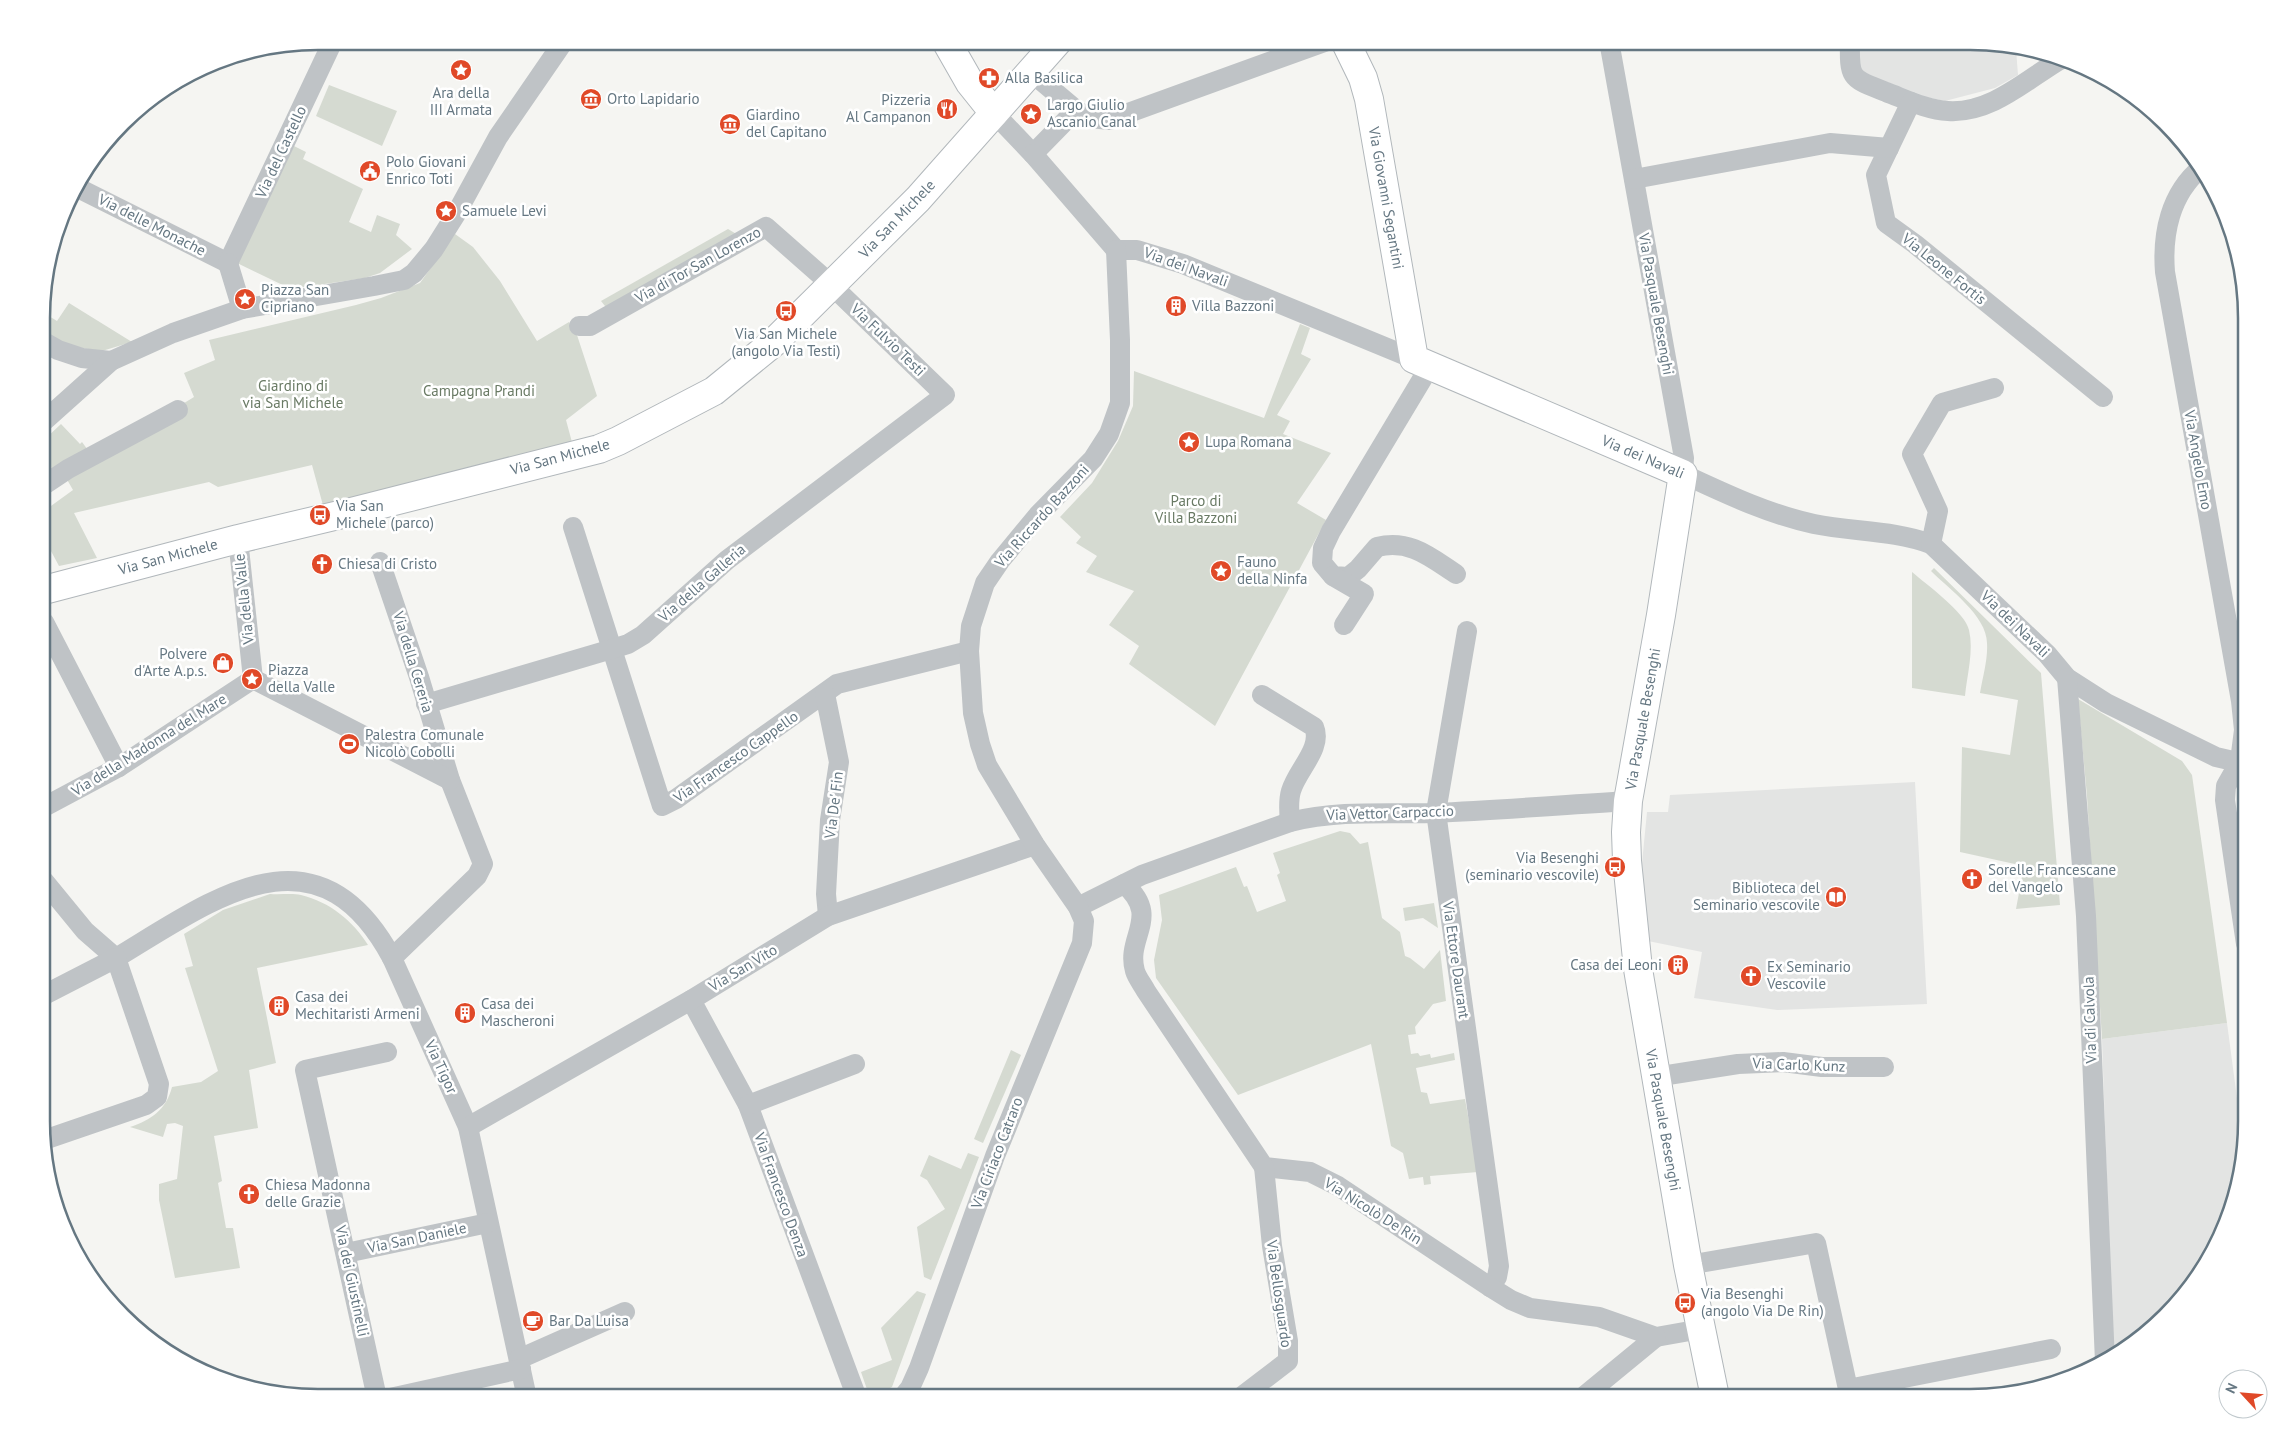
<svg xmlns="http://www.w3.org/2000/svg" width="2288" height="1439" font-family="'PT Sans',sans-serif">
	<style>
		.built { fill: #e3e4e3 }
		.green { fill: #d5dad1 }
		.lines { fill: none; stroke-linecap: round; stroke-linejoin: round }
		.secondary-casing { stroke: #b1b7bb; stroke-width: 30 }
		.street { stroke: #bfc3c6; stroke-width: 20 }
		.secondary { stroke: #fff; stroke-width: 28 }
		.labels { text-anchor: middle; stroke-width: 5; stroke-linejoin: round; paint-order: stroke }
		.poi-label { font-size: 15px; fill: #657782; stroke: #fff; text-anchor: start }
		.street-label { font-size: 15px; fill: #657782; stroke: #fff }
		.park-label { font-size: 15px; fill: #697a64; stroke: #fff }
		.rim { fill: none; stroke: #657782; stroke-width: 2.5 }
	</style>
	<rect width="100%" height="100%" fill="#f5f5f2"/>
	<g class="built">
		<polygon points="1862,41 1970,41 2016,49 2018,75 1995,88 1945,101 1906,93 1859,71 1856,57"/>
		<polygon points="1915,782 1927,1004 1777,1010 1694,998 1702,952 1648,941 1642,863 1647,812 1668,812 1670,795"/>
		<polygon points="2227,1023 2244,1151 2232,1210 2200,1275 2166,1317 2113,1357 2102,1039"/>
	</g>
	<g class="green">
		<polygon points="329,85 397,111 382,146 316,116"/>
		<polygon points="294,146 306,152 303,159 363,189 349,222 371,232 377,215 400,224 396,235 412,249 380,273 365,278 291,289 237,263"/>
		<polygon points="728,229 738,235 609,311 601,301"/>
		<polygon points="455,234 473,247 500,281 537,341 569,322 577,335 597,396 566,420 573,446 324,509 312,465 218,487 209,482 74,513 97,558 59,566 44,538 45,523 44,511 73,490 65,476 194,397 184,373 215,360 209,340 356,305 381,298 420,283"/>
		<polygon points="69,303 132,342 102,351 68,346 44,333 44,313 57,321"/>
		<polygon points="1300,324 1310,328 1301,354 1311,359 1277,415 1290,421 1283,434 1331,453 1297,503 1326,520 1215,726 1129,664 1139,646 1109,625 1134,591 1086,572 1097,556 1076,543 1081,537 1060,517 1092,483 1118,441 1133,406 1134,371 1264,418"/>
		<polygon points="61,424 80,444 82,442 90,453 44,481 44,440"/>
		<path d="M1934 568 2041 673 2060 905 2016 909 2024 866 1960 852 1962 747 2010 755 2018 700 1980 693C1983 676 1988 659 1987 643 1987 616 1949 589 1931 571Z"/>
		<path d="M1912 572C1927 585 1965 612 1969 630 1974 651 1967 675 1965 696L1912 688Z"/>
		<polygon points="2078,699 2182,761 2192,775 2227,1023 2102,1039 2087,796"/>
		<polygon points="1340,831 1350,833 1360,844 1368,842 1382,918 1400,932 1405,956 1410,958 1424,969 1440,950 1446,1001 1433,1004 1415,1027 1416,1034 1408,1035 1411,1054 1418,1053 1420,1056 1430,1054 1431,1058 1454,1053 1455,1060 1416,1068 1421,1092 1427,1093 1430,1104 1465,1099 1478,1172 1430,1176 1431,1184 1424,1185 1423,1177 1409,1179 1403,1153 1391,1146 1371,1044 1238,1095 1156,978 1154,960 1162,920 1159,895 1236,867 1244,887 1247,886 1257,912 1286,901 1277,875 1280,873 1273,853"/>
		<path d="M270 894C280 895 292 893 301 895 330 902 353 921 368 945L257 968 276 1063 249 1070 258 1128 214 1136 222 1181 218 1183 226 1228H233L240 1268 175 1278 159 1200V1184L177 1179 183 1126 175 1123 167 1124 163 1137 130 1127C151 1120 166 1110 172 1087L201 1082 218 1071 185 968 193 966 184 934 223 910Z"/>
		<polygon points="1434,903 1438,928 1423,918 1405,921 1403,908"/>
		<polygon points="1011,1050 1021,1055 983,1143 974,1139"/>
		<polygon points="968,1153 979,1157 931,1280 924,1277 917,1227 945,1209 927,1180 920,1176 929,1155 961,1169"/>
		<polygon points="917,1291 926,1294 892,1387 870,1398 861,1372 892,1360 881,1328"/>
	</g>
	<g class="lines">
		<g class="secondary-casing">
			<g id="secondary">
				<polyline points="946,41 970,83 994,113"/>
				<polyline points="1345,41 1363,78 1369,99 1414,359 1683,474 1661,615 1628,801 1626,832 1627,861 1638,969 1688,1265 1715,1397"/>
				<polyline points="44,590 238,539 343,514 599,449 618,441 714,391 773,343 918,199 1058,41"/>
			</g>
		</g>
		<g class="street">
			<path d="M1609 41 1684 458 1683 474C1726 494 1768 514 1814 524 1853 532 1893 530 1931 544L2047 654 2067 678 2106 703 2216 757 2246 764"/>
			<path d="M1850 41C1849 80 1851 78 1886 92 1905 99 1927 110 1948 111 1992 114 2028 78 2063 58"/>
			<polyline points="1911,102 1876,175 1886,223 1915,244 2103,397"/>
			<polyline points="1076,110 1091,118 1109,120 1327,41"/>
			<polyline points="994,113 1033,154 1076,110 1031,72"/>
			<polyline points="1033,154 1116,250"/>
			<path d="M2201 168C2170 194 2162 234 2165 272L2241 701 2244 730 2240 761 2226 786 2225 800 2246 944"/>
			<polyline points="1634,179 1830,143 1889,148"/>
			<polyline points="76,187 228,263"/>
			<polyline points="1116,250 1137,250 1183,264 1414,359"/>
			<polyline points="228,263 333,41"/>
			<polyline points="228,263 242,309"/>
			<polyline points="44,342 58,350 82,358 111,361"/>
			<path d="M1430 366 1331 531 1323 548 1322 563 1333 576 1348 577 1358 569 1377 547C1410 539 1430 557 1456 574"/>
			<polyline points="44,421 111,361 173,333 242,309 374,286 404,280 414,273 434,249 456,214 498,137 564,41"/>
			<polyline points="44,485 68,469 178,410"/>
			<polyline points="573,527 662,806 676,799 837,684 969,651"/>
			<polyline points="238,539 253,679"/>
			<polyline points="1931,544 1938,511 1912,454 1942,403 1994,388"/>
			<polyline points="380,562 419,677 450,780 483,864 477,876 392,958"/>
			<polyline points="1333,576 1364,594 1344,625"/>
			<polyline points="44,622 119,767"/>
			<polyline points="1467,631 1436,812 1499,1266 1497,1277 1490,1287"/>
			<polyline points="2067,678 2086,916 2105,1362"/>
			<polyline points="253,679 450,780"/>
			<polyline points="825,694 839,762 830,820 826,894 828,916"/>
			<path d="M1262 695 1314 727C1323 748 1297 770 1291 791 1288 801 1289 812 1290 822"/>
			<polyline points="426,704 612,649 628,644 643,635 727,560 945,395 825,279 766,227 590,326 579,326"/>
			<polyline points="44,807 119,767 253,679"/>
			<path d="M44 881 85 931 116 958C214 899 317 819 392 958L468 1127 527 1398"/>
			<path d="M1124 884C1162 917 1125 937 1135 971 1137 978 1143 985 1146 991L1264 1167 1310 1172 1338 1186 1490 1287 1511 1300 1530 1308 1599 1317 1656 1337 1701 1329"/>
			<path d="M1078 907 1142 875 1290 822C1338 810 1386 814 1434 813 1499 810 1564 805 1628 801"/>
			<polyline points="44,995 116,958 159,1084 157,1097 146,1105 44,1140"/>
			<polyline points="691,1000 748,1105 857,1398"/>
			<polyline points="1655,1077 1738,1064 1783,1062 1822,1067 1884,1067"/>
			<polyline points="748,1105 855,1064"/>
			<polyline points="468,1127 691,1000 828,916 1035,845"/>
			<polyline points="346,1253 488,1223"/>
			<polyline points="1688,1265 1816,1243 1848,1389 2051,1349"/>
			<polyline points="519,1359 625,1312"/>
			<polyline points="1241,1397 1288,1361 1288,1341 1272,1246 1264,1167"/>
			<polyline points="1583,1397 1656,1337"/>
			<polyline points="377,1398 305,1070 387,1052"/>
			<polyline points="390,1398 521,1369"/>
			<polyline points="902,1398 910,1388 919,1368 995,1156 1082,943 1084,921 1078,907 1035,845 987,765 980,744 973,713 969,651 971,626 985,583 1000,561 1038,515 1093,459 1109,434 1120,403 1120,340 1116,250"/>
		</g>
		<use href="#secondary" class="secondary"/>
	</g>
	<defs>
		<g id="sight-disc" transform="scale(1.125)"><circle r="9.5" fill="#e04928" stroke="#fff"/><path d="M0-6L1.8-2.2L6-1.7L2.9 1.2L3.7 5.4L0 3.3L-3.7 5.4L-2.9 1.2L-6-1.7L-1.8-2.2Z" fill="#fff"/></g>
		<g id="pharmacy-disc" transform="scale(1.125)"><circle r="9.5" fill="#e04928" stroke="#fff"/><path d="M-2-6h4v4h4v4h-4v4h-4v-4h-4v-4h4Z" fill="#fff"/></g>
		<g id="museum-disc" transform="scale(1.125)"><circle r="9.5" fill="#e04928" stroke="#fff"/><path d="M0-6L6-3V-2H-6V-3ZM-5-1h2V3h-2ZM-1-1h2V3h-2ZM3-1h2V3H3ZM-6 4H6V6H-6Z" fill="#fff"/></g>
		<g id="restaurant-disc" transform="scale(1.125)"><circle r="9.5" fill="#e04928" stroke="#fff"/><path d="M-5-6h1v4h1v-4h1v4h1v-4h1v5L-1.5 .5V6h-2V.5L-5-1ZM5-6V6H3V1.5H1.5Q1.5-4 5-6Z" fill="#fff"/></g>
		<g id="civic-disc" transform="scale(1.125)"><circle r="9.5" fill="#e04928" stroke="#fff"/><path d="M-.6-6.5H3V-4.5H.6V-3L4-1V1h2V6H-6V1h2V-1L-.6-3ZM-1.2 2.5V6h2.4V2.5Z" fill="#fff"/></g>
		<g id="building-disc" transform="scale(1.125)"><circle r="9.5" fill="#e04928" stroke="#fff"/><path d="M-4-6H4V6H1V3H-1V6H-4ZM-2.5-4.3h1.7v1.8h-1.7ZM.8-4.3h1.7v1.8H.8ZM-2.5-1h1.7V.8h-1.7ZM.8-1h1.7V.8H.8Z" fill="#fff"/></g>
		<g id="bus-disc" transform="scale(1.125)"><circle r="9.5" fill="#e04928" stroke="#fff"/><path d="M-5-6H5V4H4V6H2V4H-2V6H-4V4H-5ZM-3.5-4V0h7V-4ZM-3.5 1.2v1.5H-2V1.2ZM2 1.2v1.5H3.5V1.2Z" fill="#fff"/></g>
		<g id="church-disc" transform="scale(1.125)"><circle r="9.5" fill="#e04928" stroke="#fff"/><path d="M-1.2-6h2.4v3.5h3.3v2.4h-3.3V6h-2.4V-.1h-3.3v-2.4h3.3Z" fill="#fff"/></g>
		<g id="shop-disc" transform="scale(1.125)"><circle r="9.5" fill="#e04928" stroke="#fff"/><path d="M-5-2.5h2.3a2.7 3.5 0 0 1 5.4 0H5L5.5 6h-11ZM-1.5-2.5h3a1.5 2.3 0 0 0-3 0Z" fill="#fff"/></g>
		<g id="stadium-disc" transform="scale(1.125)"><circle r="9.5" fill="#e04928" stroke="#fff"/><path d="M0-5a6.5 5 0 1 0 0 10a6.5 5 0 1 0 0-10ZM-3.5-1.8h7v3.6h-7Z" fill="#fff"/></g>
		<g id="library-disc" transform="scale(1.125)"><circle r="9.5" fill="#e04928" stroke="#fff"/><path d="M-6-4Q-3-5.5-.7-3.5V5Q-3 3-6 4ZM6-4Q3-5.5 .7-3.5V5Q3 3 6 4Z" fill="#fff"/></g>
		<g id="cafe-disc" transform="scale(1.125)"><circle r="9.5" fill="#e04928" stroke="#fff"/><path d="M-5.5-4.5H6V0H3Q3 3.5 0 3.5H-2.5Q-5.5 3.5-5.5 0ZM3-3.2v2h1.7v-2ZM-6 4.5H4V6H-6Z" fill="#fff"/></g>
	</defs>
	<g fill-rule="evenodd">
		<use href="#sight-disc" x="461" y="70"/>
		<use href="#pharmacy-disc" x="989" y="78"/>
		<use href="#museum-disc" x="591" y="99"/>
		<use href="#restaurant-disc" x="947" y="109"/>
		<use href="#sight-disc" x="1031" y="114"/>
		<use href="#museum-disc" x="730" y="124"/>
		<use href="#civic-disc" x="370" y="171"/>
		<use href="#sight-disc" x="446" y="211"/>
		<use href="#sight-disc" x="245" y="299"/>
		<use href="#building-disc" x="1176" y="306"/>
		<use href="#bus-disc" x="786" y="311"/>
		<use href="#sight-disc" x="1189" y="442"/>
		<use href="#bus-disc" x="320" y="515"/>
		<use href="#church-disc" x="322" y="564"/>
		<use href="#sight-disc" x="1221" y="571"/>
		<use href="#shop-disc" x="223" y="663"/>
		<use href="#sight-disc" x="252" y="679"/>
		<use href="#stadium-disc" x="349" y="744"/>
		<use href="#bus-disc" x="1615" y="867"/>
		<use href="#church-disc" x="1972" y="879"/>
		<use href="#library-disc" x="1836" y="897"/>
		<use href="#building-disc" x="1678" y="965"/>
		<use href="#church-disc" x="1751" y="976"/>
		<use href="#building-disc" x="279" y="1006"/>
		<use href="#building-disc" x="465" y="1013"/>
		<use href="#church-disc" x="249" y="1194"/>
		<use href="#bus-disc" x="1685" y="1303"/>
		<use href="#cafe-disc" x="533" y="1321"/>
	</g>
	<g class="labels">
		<g class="poi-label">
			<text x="1005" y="83">Alla Basilica</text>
			<text x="461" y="98" text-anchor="middle">Ara della<tspan x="461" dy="17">III Armata</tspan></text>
			<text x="607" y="104">Orto Lapidario</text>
			<text x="931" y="105" text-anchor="end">Pizzeria<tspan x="931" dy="17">Al Campanon</tspan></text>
			<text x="1047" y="110">Largo Giulio<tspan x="1047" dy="17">Ascanio Canal</tspan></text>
			<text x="746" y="120">Giardino<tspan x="746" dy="17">del Capitano</tspan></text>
			<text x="386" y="167">Polo Giovani<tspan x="386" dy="17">Enrico Toti</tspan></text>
			<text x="462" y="216">Samuele Levi</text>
			<text x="261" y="295">Piazza San<tspan x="261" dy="17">Cipriano</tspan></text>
			<text x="1192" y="311">Villa Bazzoni</text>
			<text x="786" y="339" text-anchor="middle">Via San Michele<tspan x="786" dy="17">(angolo Via Testi)</tspan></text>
			<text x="1205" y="447">Lupa Romana</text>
			<text x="336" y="511">Via San<tspan x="336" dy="17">Michele (parco)</tspan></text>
			<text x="1237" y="567">Fauno<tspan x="1237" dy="17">della Ninfa</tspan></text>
			<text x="338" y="569">Chiesa di Cristo</text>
			<text x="207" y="659" text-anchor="end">Polvere<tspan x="207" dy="17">d'Arte A.p.s.</tspan></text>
			<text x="268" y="675">Piazza<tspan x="268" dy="17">della Valle</tspan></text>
			<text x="365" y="740">Palestra Comunale<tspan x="365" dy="17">Nicolò Cobolli</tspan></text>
			<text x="1599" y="863" text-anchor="end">Via Besenghi<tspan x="1599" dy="17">(seminario vescovile)</tspan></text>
			<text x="1988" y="875">Sorelle Francescane<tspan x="1988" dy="17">del Vangelo</tspan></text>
			<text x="1820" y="893" text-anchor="end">Biblioteca del<tspan x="1820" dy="17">Seminario vescovile</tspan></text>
			<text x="1662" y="970" text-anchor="end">Casa dei Leoni</text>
			<text x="1767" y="972">Ex Seminario<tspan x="1767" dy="17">Vescovile</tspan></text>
			<text x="295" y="1002">Casa dei<tspan x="295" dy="17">Mechitaristi Armeni</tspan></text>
			<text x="481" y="1009">Casa dei<tspan x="481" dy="17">Mascheroni</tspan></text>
			<text x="265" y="1190">Chiesa Madonna<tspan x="265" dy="17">delle Grazie</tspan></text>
			<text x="1701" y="1299">Via Besenghi<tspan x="1701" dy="17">(angolo Via De Rin)</tspan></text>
			<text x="549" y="1326">Bar Da Luisa</text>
		</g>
		<g class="street-label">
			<text transform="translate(281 152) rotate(-65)" y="5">Via del Castello</text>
			<text transform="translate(1386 198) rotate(80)" y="5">Via Giovanni Segantini</text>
			<text transform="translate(897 219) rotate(-46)" y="5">Via San Michele</text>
			<text transform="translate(152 225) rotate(27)" y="5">Via delle Monache</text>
			<text transform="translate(698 265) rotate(-29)" y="5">Via di Tor San Lorenzo</text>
			<text transform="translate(1186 267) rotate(20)" y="5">Via dei Navali</text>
			<text transform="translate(1944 269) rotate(39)" y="5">Via Leone Fortis</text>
			<text transform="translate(1656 304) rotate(80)" y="5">Via Pasquale Besenghi</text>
			<text transform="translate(888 340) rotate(44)" y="5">Via Fulvio Testi</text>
			<text transform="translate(560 457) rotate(-15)" y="5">Via San Michele</text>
			<text transform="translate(1643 457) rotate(23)" y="5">Via dei Navali</text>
			<text transform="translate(2198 460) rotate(80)" y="5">Via Angelo Emo</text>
			<text transform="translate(1042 516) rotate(-48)" y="5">Via Riccardo Bazzoni</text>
			<text transform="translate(168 557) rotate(-15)" y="5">Via San Michele</text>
			<text transform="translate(702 583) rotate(-41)" y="5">Via della Galleria</text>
			<text transform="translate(244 599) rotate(-96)" y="5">Via della Valle</text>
			<text transform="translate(2015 624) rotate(44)" y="5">Via dei Navali</text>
			<text transform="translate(413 662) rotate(73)" y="5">Via della Cereria</text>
			<text transform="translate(1643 719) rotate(-80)" y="5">Via Pasquale Besenghi</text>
			<text transform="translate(149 745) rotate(-32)" y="5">Via della Madonna del Mare</text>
			<text transform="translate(736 757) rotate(-35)" y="5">Via Francesco Cappello</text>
			<text transform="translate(834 805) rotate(-83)" y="5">Via De' Fin</text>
			<text transform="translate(1390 813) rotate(-2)" y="5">Via Vettor Carpaccio</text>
			<text transform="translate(1456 960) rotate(82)" y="5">Via Ettore Daurant</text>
			<text transform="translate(743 968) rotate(-31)" y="5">Via San Vito</text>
			<text transform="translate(2090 1020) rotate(-92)" y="5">Via di Calvola</text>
			<text transform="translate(1799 1065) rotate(2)" y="5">Via Carlo Kunz</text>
			<text transform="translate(441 1067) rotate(65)" y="5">Via Tigor</text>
			<text transform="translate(1663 1120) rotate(80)" y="5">Via Pasquale Besenghi</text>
			<text transform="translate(997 1153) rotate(-69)" y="5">Via Ciriaco Catraro</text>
			<text transform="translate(781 1195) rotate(70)" y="5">Via Francesco Denza</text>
			<text transform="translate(1373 1211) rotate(32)" y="5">Via Nicolò De Rin</text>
			<text transform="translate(417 1238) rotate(-12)" y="5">Via San Daniele</text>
			<text transform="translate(352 1281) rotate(78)" y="5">Via dei Giustinelli</text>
			<text transform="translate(1279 1294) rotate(82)" y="5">Via Bellosguardo</text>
		</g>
		<g class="park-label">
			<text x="293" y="391">Giardino di<tspan x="293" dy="17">via San Michele</tspan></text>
			<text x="479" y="396">Campagna Prandi</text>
			<text x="1196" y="506">Parco di<tspan x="1196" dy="17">Villa Bazzoni</tspan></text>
		</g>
	</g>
	<path d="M0 0H2288V1439H0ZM318 50H1970A268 268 0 0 1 2238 318V1121A268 268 0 0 1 1970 1389H318A268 268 0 0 1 50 1121V318A268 268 0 0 1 318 50Z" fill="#fff" fill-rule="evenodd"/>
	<path class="rim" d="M318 50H1970A268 268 0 0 1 2238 318V1121A268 268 0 0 1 1970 1389H318A268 268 0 0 1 50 1121V318A268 268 0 0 1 318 50Z"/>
	<g transform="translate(2243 1394) rotate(296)"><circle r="24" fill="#ffffff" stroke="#c1c9cd"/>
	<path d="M0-4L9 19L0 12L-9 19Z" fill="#e04928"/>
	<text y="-8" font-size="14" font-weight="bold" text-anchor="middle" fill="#657782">N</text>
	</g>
</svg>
